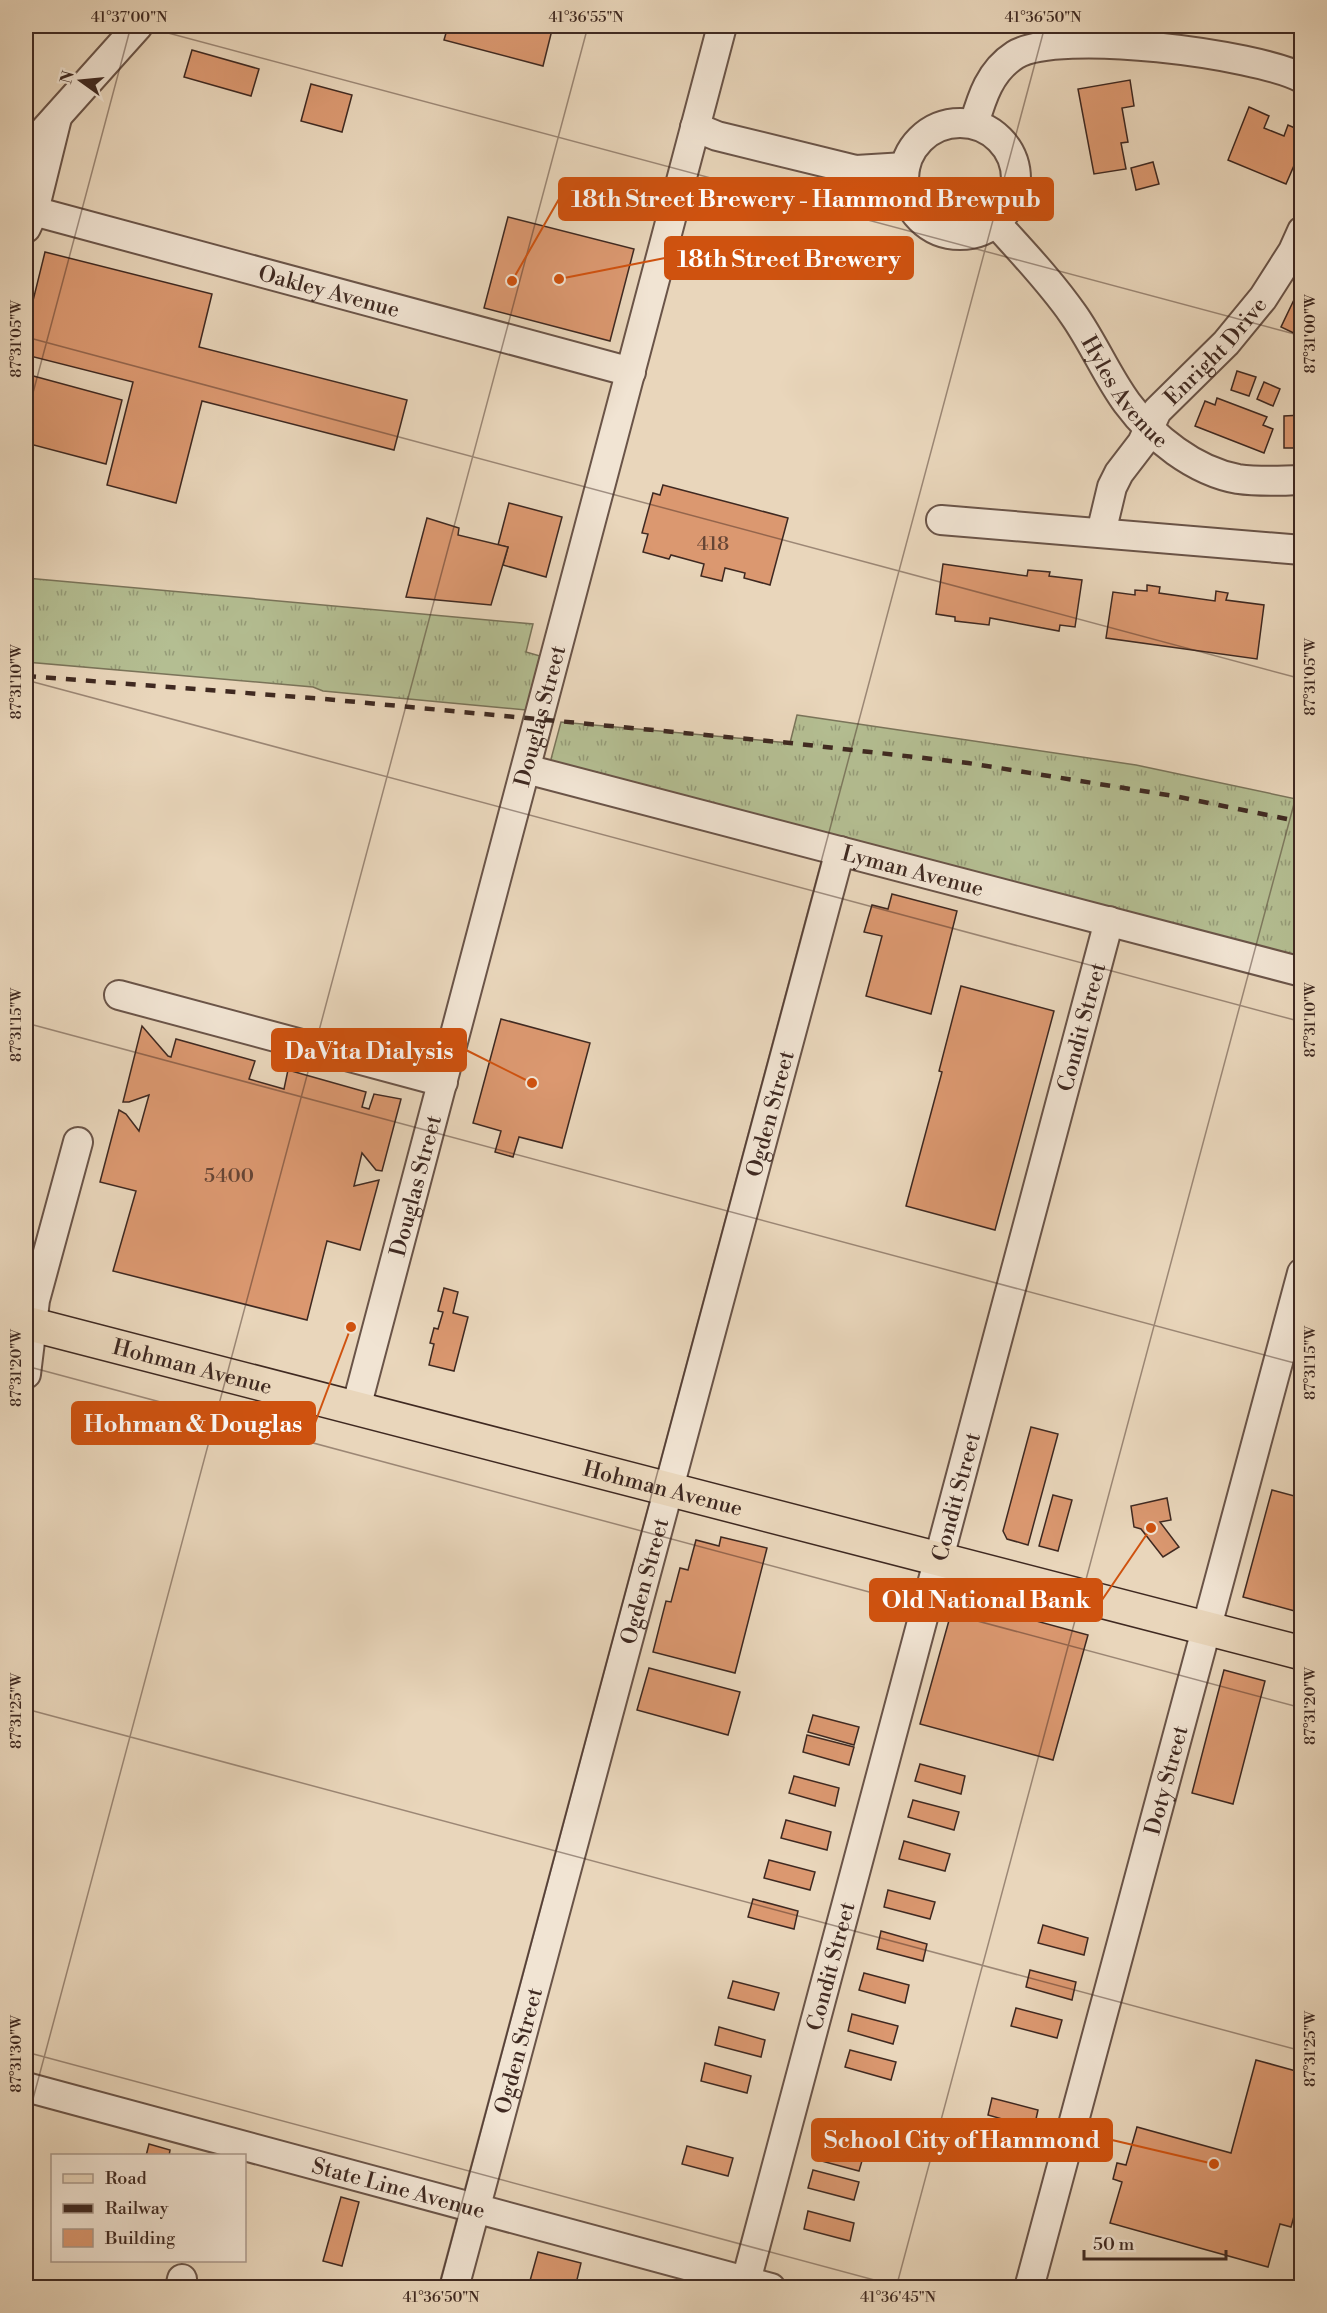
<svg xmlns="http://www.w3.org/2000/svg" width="1327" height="2313" font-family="'Libre Bodoni',serif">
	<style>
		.grass { fill: url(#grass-tufts); stroke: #7a745a; stroke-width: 1.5 }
		.building { fill: #db9870; stroke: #3f2921; stroke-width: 1.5 }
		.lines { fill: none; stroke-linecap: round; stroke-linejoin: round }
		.minor-casing { stroke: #6a5448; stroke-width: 32 }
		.major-casing { stroke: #3f2921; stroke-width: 36 }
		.minor { stroke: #f1e4d3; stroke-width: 28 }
		.major { stroke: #e9d6bb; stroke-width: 33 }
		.rail { stroke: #3f2921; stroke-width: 4.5; stroke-dasharray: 10 10; stroke-linecap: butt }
		.ticks { fill: none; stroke: #3f2921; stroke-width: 1.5; stroke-opacity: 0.45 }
		.labels { text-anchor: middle; stroke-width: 4.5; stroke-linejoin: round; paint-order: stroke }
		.number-label { font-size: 20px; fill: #664535 }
		.street-label { font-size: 22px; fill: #3f2921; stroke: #f1e4d3 }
		.leader { fill: none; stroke: #cf520f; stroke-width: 2 }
		.callout-dot { fill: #cf520f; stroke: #f1e4d3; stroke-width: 2 }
		.callout { fill: #cf520f; stroke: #cf520f; stroke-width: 2 }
		.callout-label { font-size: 24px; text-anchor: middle; font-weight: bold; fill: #fff }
		.neatline { fill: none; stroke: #3f2921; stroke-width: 2 }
		.ticks-label { font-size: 15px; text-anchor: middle; fill: #3f2921 }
	</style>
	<defs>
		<pattern id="grass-tufts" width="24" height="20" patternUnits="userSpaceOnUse" patternTransform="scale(1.5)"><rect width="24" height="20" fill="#b4be92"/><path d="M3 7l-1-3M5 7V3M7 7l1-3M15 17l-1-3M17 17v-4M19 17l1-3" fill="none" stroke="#949a77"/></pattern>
	</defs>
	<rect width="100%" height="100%" fill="#e9d6bb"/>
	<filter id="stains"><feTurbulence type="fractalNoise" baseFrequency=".00333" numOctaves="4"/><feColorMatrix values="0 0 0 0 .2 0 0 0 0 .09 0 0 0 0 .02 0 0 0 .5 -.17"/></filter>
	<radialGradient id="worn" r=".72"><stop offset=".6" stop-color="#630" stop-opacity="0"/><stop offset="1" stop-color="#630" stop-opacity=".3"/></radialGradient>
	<g class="grass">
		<polygon points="26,578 533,624 526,652 540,656 526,710 323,691 313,687 26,662"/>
		<polygon points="797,715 1136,765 1301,800 1301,970 547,774 561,722 790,743"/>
	</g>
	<g class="building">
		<polygon points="448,26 553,26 543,66 444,40"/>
		<polygon points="192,50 259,69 251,96 184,77"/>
		<polygon points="1130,80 1134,106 1122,108 1128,142 1121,143 1126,169 1094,174 1078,89"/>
		<polygon points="311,84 352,95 342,132 301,121"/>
		<polygon points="1249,107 1269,116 1264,128 1284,136 1288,125 1302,131 1302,147 1286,184 1228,160"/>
		<polygon points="1153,162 1159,184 1136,190 1131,168"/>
		<polygon points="508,217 634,249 610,341 484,308"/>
		<polygon points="45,252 212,294 199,347 407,400 394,450 202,401 176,503 107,485 133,382 26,355 26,329"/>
		<polygon points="1302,283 1302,337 1281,327"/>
		<polygon points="1237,371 1256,377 1249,396 1231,390"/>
		<polygon points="26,374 122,400 106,464 26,443"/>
		<polygon points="1264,382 1280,389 1273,406 1257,399"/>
		<polygon points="1217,398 1267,417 1263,425 1273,429 1264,453 1195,426 1205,401 1215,405"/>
		<polygon points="1302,415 1302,448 1284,448 1284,416"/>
		<polygon points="663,485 788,518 770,585 744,578 745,573 725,568 722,581 701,576 704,564 671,555 669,559 643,552 648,534 642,533 653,493 660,495"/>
		<polygon points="509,503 562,517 546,577 503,565 508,547 498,545"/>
		<polygon points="427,518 459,528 458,535 508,547 491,605 406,597"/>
		<polygon points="943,564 1027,576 1028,570 1050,572 1049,576 1082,580 1075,627 1060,625 1059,631 990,618 989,625 955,621 955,617 936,614"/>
		<polygon points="1147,585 1160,587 1159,593 1215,601 1216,591 1228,593 1226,600 1264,605 1257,659 1106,638 1113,592 1135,595 1135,590 1147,591"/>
		<polygon points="892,894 957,911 931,1014 866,996 882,936 864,932 872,905 888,909"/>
		<polygon points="961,986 1054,1011 995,1230 906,1206 942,1072 939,1071"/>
		<polygon points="501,1019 590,1043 562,1148 519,1137 513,1157 495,1152 501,1131 473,1123"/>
		<polygon points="142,1026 168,1056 171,1057 176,1039 255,1061 249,1079 284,1089 288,1070 366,1092 362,1107 369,1109 374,1094 401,1099 382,1171 376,1170 362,1153 354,1186 379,1180 360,1250 327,1241 307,1320 113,1271 136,1191 100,1182 119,1110 126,1114 139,1131 149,1095 129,1102 123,1102"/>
		<polygon points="444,1288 458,1292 453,1313 468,1317 454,1371 429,1365 434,1344 430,1343 434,1328 438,1329 443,1312 438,1311"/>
		<polygon points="1031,1427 1058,1434 1028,1545 1007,1539 1003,1531"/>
		<polygon points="1272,1490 1302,1498 1302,1613 1243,1597"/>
		<polygon points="1053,1495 1072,1500 1058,1551 1039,1546"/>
		<polygon points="1167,1498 1171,1520 1160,1522 1179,1547 1163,1557 1141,1529 1134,1527 1131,1506"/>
		<polygon points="721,1537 767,1548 735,1673 653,1652 666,1601 671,1602 680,1568 688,1570 696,1540 719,1546"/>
		<polygon points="955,1599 1088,1635 1053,1760 920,1724"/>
		<polygon points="649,1668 740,1692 728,1735 637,1710"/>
		<polygon points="1224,1670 1265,1681 1233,1804 1192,1793"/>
		<polygon points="813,1715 859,1727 854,1745 808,1732"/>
		<polygon points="807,1735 854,1747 849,1765 803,1752"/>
		<polygon points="920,1764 965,1776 961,1794 915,1781"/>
		<polygon points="794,1776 839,1788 835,1806 789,1793"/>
		<polygon points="913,1800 959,1812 954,1830 908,1817"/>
		<polygon points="786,1820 831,1832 827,1850 781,1838"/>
		<polygon points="904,1841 950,1854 945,1871 899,1859"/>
		<polygon points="769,1860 815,1872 810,1890 764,1878"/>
		<polygon points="888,1890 935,1902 930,1919 884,1907"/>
		<polygon points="753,1899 798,1911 794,1929 748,1917"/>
		<polygon points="1043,1925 1088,1938 1084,1955 1038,1943"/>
		<polygon points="881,1931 927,1944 923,1961 877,1949"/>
		<polygon points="1030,1970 1076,1982 1072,2000 1026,1987"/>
		<polygon points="864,1973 909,1985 905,2003 859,1990"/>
		<polygon points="733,1981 779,1993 774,2010 728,1998"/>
		<polygon points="1016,2008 1062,2020 1057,2038 1011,2026"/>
		<polygon points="852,2014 898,2026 893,2044 848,2031"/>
		<polygon points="719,2027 765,2040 761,2057 715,2045"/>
		<polygon points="850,2050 896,2062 891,2080 845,2067"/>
		<polygon points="1256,2060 1296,2071 1294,2077 1302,2079 1302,2135 1299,2146 1302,2147 1302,2188 1291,2227 1280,2224 1268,2267 1110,2223 1122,2182 1113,2179 1117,2163 1126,2165 1137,2127 1231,2153"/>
		<polygon points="705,2063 751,2076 747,2093 701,2081"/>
		<polygon points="992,2098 1038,2110 1034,2128 988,2115"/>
		<polygon points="818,2142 864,2154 859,2171 814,2159"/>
		<polygon points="149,2144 170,2150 169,2156 146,2156"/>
		<polygon points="687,2146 733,2158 728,2176 682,2164"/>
		<polygon points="813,2170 859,2182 854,2200 808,2188"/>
		<polygon points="341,2197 359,2202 342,2266 323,2261"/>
		<polygon points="808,2211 854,2223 850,2241 804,2229"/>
		<polygon points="538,2252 581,2263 575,2288 528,2288"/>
	</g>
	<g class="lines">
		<g class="minor-casing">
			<g id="minor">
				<circle cx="960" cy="179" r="56"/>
				<path d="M974 124C982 97 990 71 1015 55 1059 28 1256 54 1302 78"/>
				<polyline points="695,127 717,136 856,170 905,167"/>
				<polyline points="26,151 138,26"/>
				<path id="s1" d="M26 209 631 372"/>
				<path id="s2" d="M996 223C1022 252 1050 281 1073 314 1093 342 1107 376 1127 403 1153 438 1194 471 1238 479 1258 482 1281 481 1302 480"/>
				<polyline points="26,228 34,211 57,118"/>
				<polyline points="941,520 1302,550"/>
				<path id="s3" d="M1101 533 1112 487 1119 473 1142 443 1157 411 1226 343 1263 298 1293 251 1302 231"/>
				<path id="s4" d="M526 769 1302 972"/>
				<polyline points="119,995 443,1082"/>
				<polyline points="26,1374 35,1300 78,1142"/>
				<path id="s5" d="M356 1408 722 26"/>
				<path id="s6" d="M26 2087 771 2288"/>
				<path id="s7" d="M746 2281 1109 921"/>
				<polyline points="180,2288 182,2279"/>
				<path id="s8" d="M454 2288 840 851"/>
				<path id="s9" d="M1029 2288 1302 1273"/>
			</g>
		</g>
		<g class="major-casing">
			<g id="major">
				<path id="s10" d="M26 1323 1302 1653"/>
			</g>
		</g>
		<use href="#minor" class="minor"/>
		<use href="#major" class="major"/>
		<g class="rail">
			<polyline points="26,27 27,26"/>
			<polyline points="26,676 325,699 790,743 968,763 1174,796 1302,822"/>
		</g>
	</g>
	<path class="ticks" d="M142 26 1302 336M26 337 1302 679M26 419 131 26M26 680 1302 1022M26 1023 1302 1365M26 1366 1302 1708M26 1709 1302 2051M26 2052 904 2288M26 2125 588 26M439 2288 1045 26M896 2288 1302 774"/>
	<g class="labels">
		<g class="number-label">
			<text x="713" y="550">418</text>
			<text x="229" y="1182">5400</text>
		</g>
		<g class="street-label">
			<text dy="8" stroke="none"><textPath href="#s1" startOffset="314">Oakley Avenue</textPath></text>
			<text dy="8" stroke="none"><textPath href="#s3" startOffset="220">Enright Drive</textPath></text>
			<text dy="8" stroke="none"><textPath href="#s2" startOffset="213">Hyles Avenue</textPath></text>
			<text dy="8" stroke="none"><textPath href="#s5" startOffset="716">Douglas Street</textPath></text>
			<text dy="8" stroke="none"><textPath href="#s4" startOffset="400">Lyman Avenue</textPath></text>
			<text dy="8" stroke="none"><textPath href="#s7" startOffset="1298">Condit Street</textPath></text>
			<text dy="8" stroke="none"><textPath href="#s8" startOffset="1216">Ogden Street</textPath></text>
			<text dy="8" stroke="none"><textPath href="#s5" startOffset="230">Douglas Street</textPath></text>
			<text dy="8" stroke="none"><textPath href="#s10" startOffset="172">Hohman Avenue</textPath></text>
			<text dy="8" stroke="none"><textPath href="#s10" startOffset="658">Hohman Avenue</textPath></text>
			<text dy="8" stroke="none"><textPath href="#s7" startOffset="812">Condit Street</textPath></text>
			<text dy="8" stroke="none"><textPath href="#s8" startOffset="732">Ogden Street</textPath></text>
			<text dy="8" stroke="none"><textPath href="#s9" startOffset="526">Doty Street</textPath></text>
			<text dy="8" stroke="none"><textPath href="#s7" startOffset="326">Condit Street</textPath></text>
			<text dy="8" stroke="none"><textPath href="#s8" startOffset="246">Ogden Street</textPath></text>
			<text dy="8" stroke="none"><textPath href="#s6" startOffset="386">State Line Avenue</textPath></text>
		</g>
	</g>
	<path class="leader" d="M512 281L559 199M559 279L665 258M532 1083L466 1050M351 1327L315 1423M1151 1528L1102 1600M1214 2164L1112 2140"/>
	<g class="callout-dot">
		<circle cx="512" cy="281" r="6"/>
		<circle cx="559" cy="279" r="6"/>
		<circle cx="532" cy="1083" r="6"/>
		<circle cx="351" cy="1327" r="6"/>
		<circle cx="1151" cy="1528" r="6"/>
		<circle cx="1214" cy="2164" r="6"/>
	</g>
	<g class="callout">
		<rect x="559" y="178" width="494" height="42" rx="6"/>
		<rect x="665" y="237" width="248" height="42" rx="6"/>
		<rect x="272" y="1029" width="194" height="42" rx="6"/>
		<rect x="72" y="1402" width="243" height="42" rx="6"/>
		<rect x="870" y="1579" width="232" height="42" rx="6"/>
		<rect x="812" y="2119" width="300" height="42" rx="6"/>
	</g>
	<g class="callout-label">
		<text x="806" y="207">18th Street Brewery - Hammond Brewpub</text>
		<text x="789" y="267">18th Street Brewery</text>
		<text x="369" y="1059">DaVita Dialysis</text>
		<text x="193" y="1432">Hohman &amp; Douglas</text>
		<text x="986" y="1608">Old National Bank</text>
		<text x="962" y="2148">School City of Hammond</text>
	</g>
	<rect width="1327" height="2313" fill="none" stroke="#e9d6bb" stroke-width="66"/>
	<rect x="51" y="2154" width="195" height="108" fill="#f1e4d3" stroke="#aa998c" stroke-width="1.5"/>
	<rect x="63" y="2174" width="30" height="9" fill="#e9d6bb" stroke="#aa998c" stroke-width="1.5"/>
	<text x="105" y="2184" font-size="18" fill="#3f2921">Road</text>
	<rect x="63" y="2204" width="30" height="9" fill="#3f2921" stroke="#aa998c" stroke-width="1.5"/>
	<text x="105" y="2214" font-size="18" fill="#3f2921">Railway</text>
	<rect x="63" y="2229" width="30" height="18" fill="#db9870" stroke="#aa998c" stroke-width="1.5"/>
	<text x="105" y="2244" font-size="18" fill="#3f2921">Building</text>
	<g transform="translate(81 81) rotate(285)" stroke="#f1e4d3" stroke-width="4.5" paint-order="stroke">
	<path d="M0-4.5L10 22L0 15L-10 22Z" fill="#3f2921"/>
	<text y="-9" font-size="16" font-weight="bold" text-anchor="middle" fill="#3f2921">N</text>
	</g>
	<path d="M1084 2250v9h142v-9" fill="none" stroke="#3f2921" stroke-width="3"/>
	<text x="1093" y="2250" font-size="18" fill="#3f2921" stroke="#f1e4d3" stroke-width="4.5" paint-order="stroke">50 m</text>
	<rect x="33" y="33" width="1261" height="2247" class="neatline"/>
	<g class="ticks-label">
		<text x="129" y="22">41°37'00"N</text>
		<text x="586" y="22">41°36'55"N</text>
		<text x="1043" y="22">41°36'50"N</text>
		<text transform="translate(1310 334) rotate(-90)" y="5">87°31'00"W</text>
		<text transform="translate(16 339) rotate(-90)" y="5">87°31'05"W</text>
		<text transform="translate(1310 677) rotate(-90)" y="5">87°31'05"W</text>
		<text transform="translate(16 682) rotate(-90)" y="5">87°31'10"W</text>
		<text transform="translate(1310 1020) rotate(-90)" y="5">87°31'10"W</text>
		<text transform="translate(16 1025) rotate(-90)" y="5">87°31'15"W</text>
		<text transform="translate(1310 1363) rotate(-90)" y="5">87°31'15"W</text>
		<text transform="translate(16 1368) rotate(-90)" y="5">87°31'20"W</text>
		<text transform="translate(1310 1706) rotate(-90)" y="5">87°31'20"W</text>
		<text transform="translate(16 1711) rotate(-90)" y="5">87°31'25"W</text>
		<text transform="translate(1310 2049) rotate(-90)" y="5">87°31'25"W</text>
		<text transform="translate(16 2054) rotate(-90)" y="5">87°31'30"W</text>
		<text x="441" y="2302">41°36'50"N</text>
		<text x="898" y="2302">41°36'45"N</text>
	</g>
	<rect width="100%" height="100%" filter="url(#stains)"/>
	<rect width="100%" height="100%" fill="url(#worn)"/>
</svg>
